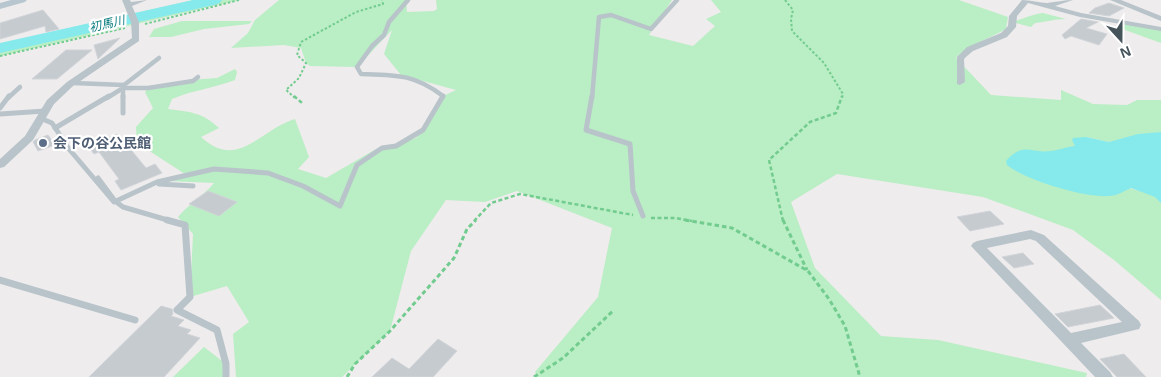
<svg xmlns="http://www.w3.org/2000/svg" width="1161" height="377" font-family="Arial,'Noto Sans JP',sans-serif">
	<style>
		.green { fill: #baeec4 }
		.water { fill: #86eaec }
		.lines { fill: none; stroke-linecap: round; stroke-linejoin: round }
		.river { fill: #86eaec; fill-rule: evenodd }
		.building { fill: #c6cbd0; stroke: #d0d4d8 }
		.path-far2 { stroke: #72cc8f; stroke-width: 2; stroke-dasharray: 2.5 2; stroke-linecap: butt }
		.path-far1 { stroke: #72cc8f; stroke-width: 2.5; stroke-dasharray: 4 2.5; stroke-linecap: butt }
		.path { stroke: #72cc8f; stroke-width: 3; stroke-dasharray: 4.5 3; stroke-linecap: butt }
		.service-far2 { stroke: #b8c4ca; stroke-width: 4.5 }
		.service-far1 { stroke: #b8c4ca; stroke-width: 5 }
		.service { stroke: #b8c4ca; stroke-width: 7 }
		.minor { fill: #b8c4ca; fill-rule: evenodd }
		.secondary { fill: #b8c7cf; fill-rule: evenodd }
		.service-dot { fill: #5c6f8a; stroke: #fff; stroke-width: 2 }
		.labels { text-anchor: middle; stroke-width: 4.5; stroke-linejoin: round; paint-order: stroke }
		.far-water-label { font-size: 12px; font-style: italic; fill: #0d7e81; stroke: #fff }
		.service-label { font-size: 14px; font-weight: bold; fill: #4e5e75; stroke: #fff; text-anchor: start }
	</style>
	<rect width="100%" height="100%" fill="#efeced"/>
	<g class="green">
		<polygon points="193,0 239,0 0,56 0,44"/>
		<path d="M279 0H406L407 12 434 11 437 9 436 0H672L649 35 693 46 715 26 706 19 721 12 711 0H959L1008 17 1006 29C989 39 969 44 956 58L991 95 1061 100V90L1093 104 1127 105 1137 100H1161V132L1109 142 1086 137 1097 179 1161 197V300L1114 260 1073 230 983 197 837 174 791 202 815 268 881 336 938 340 1087 373 1086 377H537L535 372 598 297 612 228 517 191 485 202 446 200 411 251 390 331 342 377H236L233 334 249 322 227 286 190 297 193 234 178 217C189 204 203 196 214 183L169 181 185 174 137 143 136 127 153 108 145 92 148 88 189 80 217 78 235 69 237 72 235 80C214 88 193 90 172 99L168 109C190 112 202 112 219 128L201 137C238 171 259 130 295 119L309 157 298 169 326 178 376 149 416 138 422 132 441 97 456 90 401 75 384 54 392 30 357 67 310 66 306 63 301 48 284 45 231 48 248 33 255 20Z"/>
		<path d="M1043 13 1066 19C1054 19 1046 22 1035 23L1031 27 1016 23V21C1024 18 1034 14 1043 13Z"/>
		<polygon points="182,21 252,21 249,24 204,29 171,37 149,37 154,29"/>
		<polygon points="1122,24 1161,30 1161,43 1125,30"/>
		<polygon points="204,347 226,364 226,377 173,377"/>
	</g>
	<path class="water" d="M1161 132V203L1155 197 1131 188C1124 191 1117 196 1109 196 1085 198 1025 180 1007 165L1006 161C1024 141 1030 154 1051 151 1059 150 1066 147 1075 146L1072 140 1073 138 1086 137 1109 142 1138 134Z"/>
	<g class="lines">
		<polygon class="river" points="193,0 222,0 220,3 214,5 0,53 0,43"/>
	</g>
	<g class="building">
		<polygon points="1109,3 1124,8 1109,16 1089,13 1095,8"/>
		<polygon points="43,10 59,29 46,32 45,26 0,39 0,23"/>
		<polygon points="1081,19 1098,22 1086,28 1107,34 1099,45 1071,36 1065,39 1062,35"/>
		<polygon points="120,38 99,58 98,59 94,45"/>
		<polygon points="66,50 92,50 57,79 32,79"/>
		<polygon points="118,134 146,168 155,164 162,173 121,190 115,181 119,179 99,152 94,154 88,146"/>
		<polygon points="48,135 55,145 38,151 33,142 35,140"/>
		<polygon points="208,191 237,202 219,216 189,204"/>
		<polygon points="990,211 1004,224 970,231 957,217"/>
		<polygon points="1023,253 1034,264 1014,268 1002,257"/>
		<polygon points="1100,305 1114,318 1068,327 1055,314"/>
		<polygon points="161,306 172,309 173,314 171,316 184,320 178,326 191,330 187,334 200,338 164,377 89,377"/>
		<polygon points="438,339 457,351 433,377 372,377 392,358 409,369"/>
		<polygon points="1124,354 1146,377 1117,377 1100,359"/>
	</g>
	<g class="lines">
		<g class="path-far2">
			<polyline points="785,0 793,10 791,19 792,31 824,63 843,94 842,98"/>
			<polyline points="145,24 239,0"/>
			<polyline points="0,56 125,28"/>
			<polyline points="295,98 286,90 299,78 306,63 297,55 301,42 356,12 383,4 382,0"/>
		</g>
		<g class="path-far1">
			<polyline points="294,96 302,103"/>
			<polyline points="651,218 675,218 692,221"/>
			<polyline points="474,221 491,203 520,194 633,215"/>
			<polyline points="783,221 769,160 810,122 836,113 842,96"/>
		</g>
		<g class="path">
			<polyline points="685,220 732,228 808,271 829,299 845,326 860,377"/>
			<polyline points="783,220 807,270"/>
			<polyline points="347,377 355,364 390,331 454,258 467,229 476,220"/>
			<polyline points="534,377 563,358 614,310"/>
		</g>
		<g class="service-far2">
			<path d="M408 0 389 22 384 35 372 46 357 67 361 74C396 75 414 74 443 96L442 98"/>
			<polyline points="73,83 124,85 123,88 107,98"/>
			<polyline points="124,85 159,58"/>
			<polyline points="8,98 20,87"/>
			<polyline points="123,98 123,88 148,88 193,81 198,77"/>
			<polyline points="592,98 599,17 611,15 651,29 677,0"/>
		</g>
		<g class="service-far1">
			<polyline points="123,96 123,113"/>
			<polyline points="592,96 586,130 630,144 633,191 643,216"/>
			<polyline points="0,108 9,96"/>
			<polyline points="0,114 45,111"/>
			<polyline points="40,118 52,123 69,149 114,202 157,182 214,169 268,173 303,186 340,206 357,165 382,148 396,146 423,130 443,96"/>
			<polyline points="55,128 109,96"/>
			<polyline points="98,178 115,201 123,207 171,221"/>
			<polyline points="159,184 193,186"/>
		</g>
		<g class="service">
			<polyline points="167,220 185,225 190,297 177,310 217,330 226,364 226,377"/>
			<polyline points="0,280 135,320"/>
		</g>
		<g class="minor">
			<polygon points="122,0 130,0 131,2 147,0 132,6 139,22 139,41 73,86 54,104 33,140 4,167 0,168 0,159 25,136 47,100 67,82 132,38 131,22"/>
			<path d="M1022 0C1031 0 1040 3 1047 3 1056 2 1064 0 1073 0L1055 6 1081 13 1161 27V31L1080 17 1028 3 1017 16 1016 27 1007 37 973 51 967 56 964 59 965 82 960 85 957 84V57L967 47 1001 33 1008 26 1009 16Z"/>
			<polygon points="1110,0 1121,0 1161,16 1161,21"/>
			<path d="M1031 230 1044 235 1139 321 1141 325 1139 329 1081 343 1110 372 1113 377H1095L971 246 973 243 977 241ZM1030 239 1036 241 1122 322 1071 333 987 248Z"/>
		</g>
		<polygon class="secondary" points="11,0 27,0 25,2 0,9 0,3"/>
	</g>
	<circle class="service-dot" cx="43" cy="143" r="5"/>
	<g class="labels">
		<g class="far-water-label">
			<text transform="translate(107 24) rotate(-13)" y="4">初馬川</text>
		</g>
		<g class="service-label">
			<text x="53" y="148">会下の谷公民館</text>
		</g>
	</g>
	<g transform="translate(1121 40) rotate(159)" stroke="#ffffff" stroke-width="4" paint-order="stroke">
	<path d="M0-4L9 19L0 12L-9 19Z" fill="#45545a"/>
	<text y="-8" font-size="14" font-weight="bold" text-anchor="middle" fill="#45545a">N</text>
	</g>
</svg>
